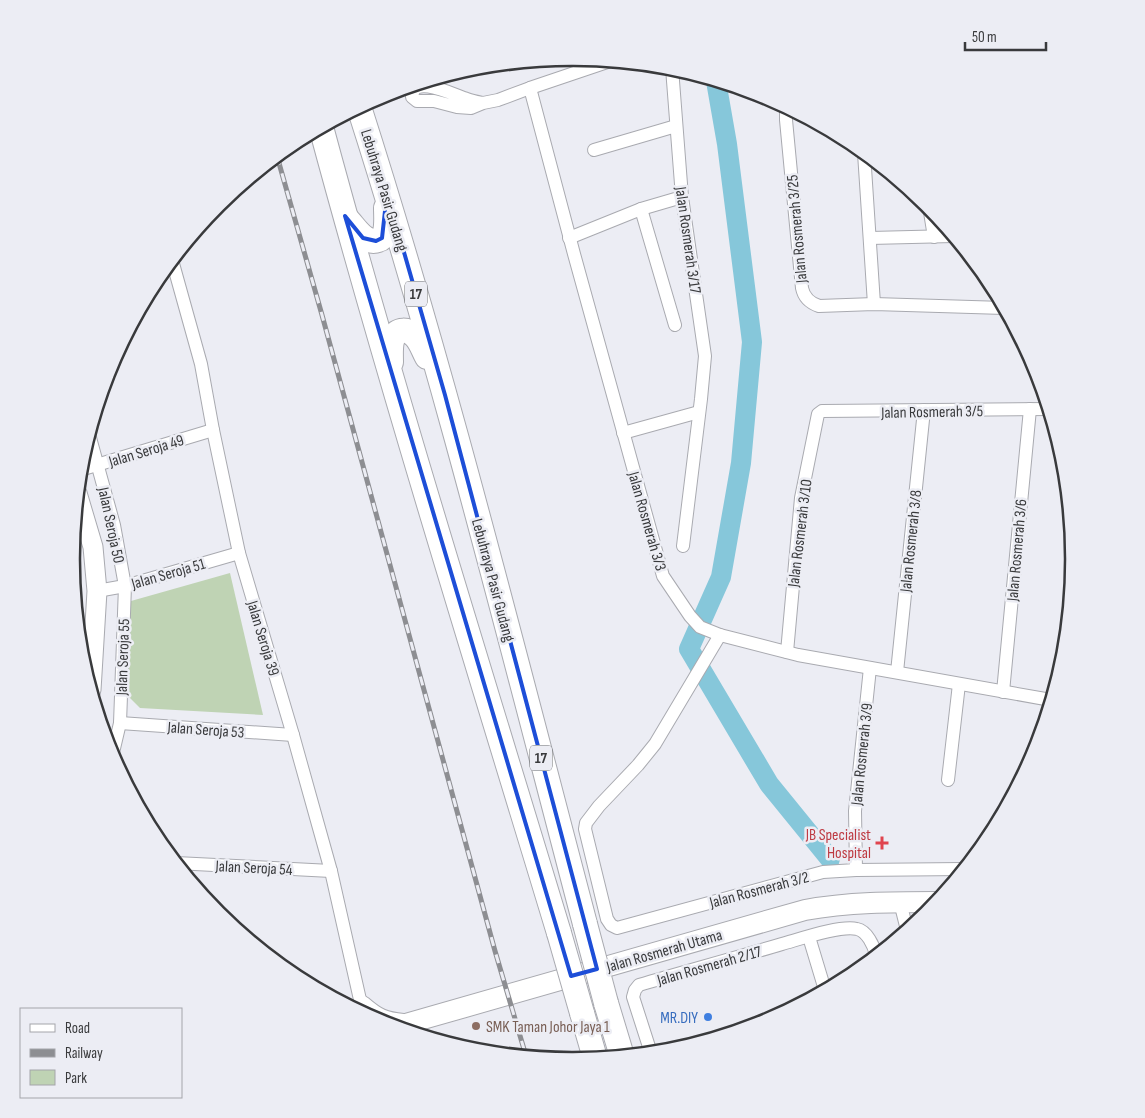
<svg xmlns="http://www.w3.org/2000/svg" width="1145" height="1118" font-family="'Sofia Sans Condensed',sans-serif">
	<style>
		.green { fill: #bfd3b4 }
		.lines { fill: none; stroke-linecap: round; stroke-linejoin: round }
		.river { stroke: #86c7da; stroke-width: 20 }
		.street-casing { stroke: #a9aab0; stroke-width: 14 }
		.secondary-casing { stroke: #a9aab0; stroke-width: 21 }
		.primary-casing { stroke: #a9aab0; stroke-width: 22 }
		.highway-casing { stroke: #a9aab0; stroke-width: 26 }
		.street { stroke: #fff; stroke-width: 12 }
		.secondary { stroke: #fff; stroke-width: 19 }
		.primary { stroke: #fff; stroke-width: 20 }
		.highway { stroke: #fff; stroke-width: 24 }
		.rail-casing { stroke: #8d8e92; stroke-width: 5 }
		.rail { stroke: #ecedf4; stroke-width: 3; stroke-dasharray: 9; stroke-linecap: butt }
		.highway-bridge-casing { stroke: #a9aab0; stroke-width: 26; stroke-linecap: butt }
		.highway-bridge { stroke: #fff; stroke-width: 24 }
		.marked { fill: none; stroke: #1d4ed8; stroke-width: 4; stroke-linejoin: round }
		.health-dot { fill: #e0444e; stroke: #ecedf4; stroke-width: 2 }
		.shop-dot { fill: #3f7fe0; stroke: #ecedf4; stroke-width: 2 }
		.education-dot { fill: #8d6e63; stroke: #ecedf4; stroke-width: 2 }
		.labels { text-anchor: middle; stroke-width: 5; stroke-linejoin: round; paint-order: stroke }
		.shield { fill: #ecedf4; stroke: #6f7073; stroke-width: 1 }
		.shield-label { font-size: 15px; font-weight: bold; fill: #393a3c }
		.street-label { font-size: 16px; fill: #393a3c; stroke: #ecedf4 }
		.health-label { font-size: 16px; fill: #be3a42; stroke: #ecedf4; text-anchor: end }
		.shop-label { font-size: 16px; fill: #366cbe; stroke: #ecedf4; text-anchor: end }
		.education-label { font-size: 16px; fill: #785e54; stroke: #ecedf4; text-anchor: start }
		.rim { fill: none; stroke: #393a3c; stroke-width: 2.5 }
	</style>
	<rect width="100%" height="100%" fill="#ecedf4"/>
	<polygon class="green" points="230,573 263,715 140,708 127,695 131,601"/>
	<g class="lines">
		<polyline class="river" points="716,81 727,144 752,342 741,463 721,577 689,649 769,784 830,859"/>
		<g class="street-casing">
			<g id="street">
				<polyline points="672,68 682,197 705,356 701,399 683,546"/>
				<polyline points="530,88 574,254 663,576 690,616 700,627 720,635 798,655 1051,700"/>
				<path d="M483 103C478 102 472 101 467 99 456 96 412 73 412 97L417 101H434L457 107 471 108 483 103 498 100 530 88 610 61"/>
				<path d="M786 107V120L802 288C804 298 810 303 819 306L874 304 1004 308"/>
				<polyline points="594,150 676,126"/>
				<polyline points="864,153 874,304"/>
				<polyline points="929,206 934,237"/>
				<polyline points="641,209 675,325"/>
				<polyline points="569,238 641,209 682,197"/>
				<polyline points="870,238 953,236"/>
				<polyline points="172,260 201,364 213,430 239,553 293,735 331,871 363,1013"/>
				<polyline points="623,433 699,412"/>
				<polyline points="89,434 114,525 125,586 120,723 112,757"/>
				<polyline points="80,470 213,430"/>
				<polyline points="97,591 125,586 239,553"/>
				<polyline points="720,635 655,744 638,765 599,806 586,823 585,829 607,919 611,925 617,928 823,872 856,870 964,869"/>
				<polyline points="787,652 801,498 818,414 822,411 1049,409"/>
				<polyline points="897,672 924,410"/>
				<polyline points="1003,692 1030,409"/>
				<polyline points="120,723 293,735"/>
				<polyline points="948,780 959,684"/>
				<polyline points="176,863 331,871"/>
				<polyline points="856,870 855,811 870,668"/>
				<polyline points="900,902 907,930"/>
				<polyline points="809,937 825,990"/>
				<path d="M651 1053 633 997 635 990 639 985C687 971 735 958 782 944 800 939 840 925 857 929 867 931 874 946 876 955"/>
			</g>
		</g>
		<g class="secondary-casing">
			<polyline id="secondary" points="77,493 93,547 97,591 91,690"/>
		</g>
		<g class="primary-casing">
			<g id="primary">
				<path d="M362 1006C377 1019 384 1022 403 1024"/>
				<path d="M395 1027 805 910C848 902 893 902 937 902"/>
			</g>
		</g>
		<g class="highway-casing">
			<g id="highway">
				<path d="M359 107C445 376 513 651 585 924"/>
				<path d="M321 127C394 398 478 665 559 933"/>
				<path d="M347 219C355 227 365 245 378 240 382 239 384 236 385 232 387 224 386 215 386 208"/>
				<path d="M391 362C391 355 390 345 393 338 397 328 408 329 415 336 421 342 423 350 427 357"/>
				<polyline points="606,1003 622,1056"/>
				<polyline points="582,1013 595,1058"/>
			</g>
		</g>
		<use href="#street" class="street"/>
		<use href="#secondary" class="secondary"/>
		<use href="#primary" class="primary"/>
		<use href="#highway" class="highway"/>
		<g class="rail-casing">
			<polyline id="rail" points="277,156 322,315 495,951 526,1056"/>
		</g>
		<use href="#rail" class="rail"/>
		<g class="highway-bridge-casing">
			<g id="highway-bridge">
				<polyline points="585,924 606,1003"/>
				<polyline points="559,933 582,1013"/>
			</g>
		</g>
		<use href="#highway-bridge" class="highway-bridge"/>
	</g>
	<path class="marked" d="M387 193 445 395 597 969 571 976 345 216 363 238 376 241 382 238Z"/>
	<path class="health-dot" d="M879.5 835.5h5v5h5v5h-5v5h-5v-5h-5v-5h5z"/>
	<circle class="shop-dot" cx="708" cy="1017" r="5"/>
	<circle class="education-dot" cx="476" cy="1026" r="5"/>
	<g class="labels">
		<g class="shield">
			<rect x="405" y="281.5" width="22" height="25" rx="4"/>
			<rect x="530" y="745.5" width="22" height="25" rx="4"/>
		</g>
		<g class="shield-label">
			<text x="416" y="299">17</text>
			<text x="541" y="763">17</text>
		</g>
		<g class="street-label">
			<text transform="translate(385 190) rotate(73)" y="6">Lebuhraya Pasir Gudang</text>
			<text transform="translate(796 229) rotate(-95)" y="6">Jalan Rosmerah 3/25</text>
			<text transform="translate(689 240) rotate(82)" y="6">Jalan Rosmerah 3/17</text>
			<text transform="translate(932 411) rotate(-1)" y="6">Jalan Rosmerah 3/5</text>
			<text transform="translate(146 450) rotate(-17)" y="6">Jalan Seroja 49</text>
			<text transform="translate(648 521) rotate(74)" y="6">Jalan Rosmerah 3/3</text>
			<text transform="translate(112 525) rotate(78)" y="6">Jalan Seroja 50</text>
			<text transform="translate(799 533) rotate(-83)" y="6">Jalan Rosmerah 3/10</text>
			<text transform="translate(910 541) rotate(-84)" y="6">Jalan Rosmerah 3/8</text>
			<text transform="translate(1016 550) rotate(-85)" y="6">Jalan Rosmerah 3/6</text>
			<text transform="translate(168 573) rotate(-16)" y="6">Jalan Seroja 51</text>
			<text transform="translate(494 580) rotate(75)" y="6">Lebuhraya Pasir Gudang</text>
			<text transform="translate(264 638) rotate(73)" y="6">Jalan Seroja 39</text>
			<text transform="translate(122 657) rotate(-88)" y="6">Jalan Seroja 55</text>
			<text transform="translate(206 729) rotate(4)" y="6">Jalan Seroja 53</text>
			<text transform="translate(861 754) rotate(-84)" y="6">Jalan Rosmerah 3/9</text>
			<text transform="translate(254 867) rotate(3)" y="6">Jalan Seroja 54</text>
			<text transform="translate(759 889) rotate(-15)" y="6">Jalan Rosmerah 3/2</text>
			<text transform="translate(664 950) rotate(-16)" y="6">Jalan Rosmerah Utama</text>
			<text transform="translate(709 965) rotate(-16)" y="6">Jalan Rosmerah 2/17</text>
		</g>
		<g class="health-label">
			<text x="871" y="840">JB Specialist<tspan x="871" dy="18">Hospital</tspan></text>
		</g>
		<g class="shop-label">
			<text x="698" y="1023">MR.DIY</text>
		</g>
		<g class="education-label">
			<text x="486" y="1032">SMK Taman Johor Jaya 1</text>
		</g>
	</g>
	<path d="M0 0H1145V1118H0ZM572 66H573A492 492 0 0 1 1065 558V560A492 492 0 0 1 573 1052H572A492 492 0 0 1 80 560V558A492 492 0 0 1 572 66Z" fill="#ecedf4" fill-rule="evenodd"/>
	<path class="rim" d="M572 66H573A492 492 0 0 1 1065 558V560A492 492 0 0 1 573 1052H572A492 492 0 0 1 80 560V558A492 492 0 0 1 572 66Z"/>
	<rect x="20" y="1008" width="162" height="90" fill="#ecedf4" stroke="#a4a5aa"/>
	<rect x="30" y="1024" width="25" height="8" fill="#ffffff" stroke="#a4a5aa"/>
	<text x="65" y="1033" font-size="15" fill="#393a3c">Road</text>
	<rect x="30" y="1049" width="25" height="8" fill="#8d8e92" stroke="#a4a5aa"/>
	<text x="65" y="1058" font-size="15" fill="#393a3c">Railway</text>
	<rect x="30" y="1070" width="25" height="15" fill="#bfd3b4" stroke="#a4a5aa"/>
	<text x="65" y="1083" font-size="15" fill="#393a3c">Park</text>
	<path d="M965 42v8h81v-8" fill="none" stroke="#393a3c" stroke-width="2.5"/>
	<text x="972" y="42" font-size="15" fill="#393a3c" stroke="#ecedf4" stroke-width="4" paint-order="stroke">50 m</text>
</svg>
